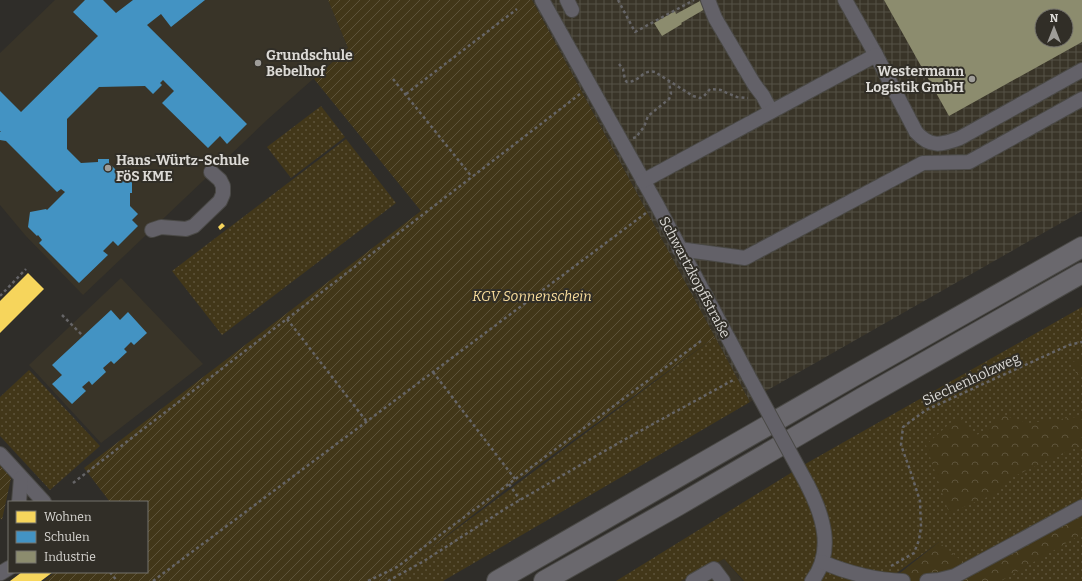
<svg xmlns="http://www.w3.org/2000/svg" width="1082" height="581" font-family="Bitter,serif">
	<style>
		.built { fill: #393428 }
		.industrial { fill: url(#industrial-grid); fill-rule: evenodd }
		.grass { fill: url(#grass-dots) }
		.forest { fill: url(#forest-crowns) }
		.garden { fill: url(#garden-furrows) }
		.homes { fill: #f6d55c }
		.schools { fill: #4393c3 }
		.industry { fill: #8c8c6e; fill-rule: evenodd }
		.lines { fill: none; stroke-linecap: round; stroke-linejoin: round }
		.minor-casing { stroke: #4a4946; stroke-width: 16 }
		.highway-casing { stroke: #4a4946; stroke-width: 22 }
		.path { stroke: #666567; stroke-width: 2.5; stroke-dasharray: 3 3; stroke-linecap: butt }
		.minor { stroke: #636168; stroke-width: 14 }
		.highway { stroke: #6a686d; stroke-width: 20 }
		.minor-bridge-casing { stroke: #4a4946; stroke-width: 16; stroke-linecap: butt }
		.minor-bridge { stroke: #636168; stroke-width: 14 }
		.poi-dot { fill: #9f9d99; stroke: #312e27; stroke-width: 1.5 }
		.labels { text-anchor: middle; stroke-width: 4; stroke-linejoin: round; paint-order: stroke }
		.poi-label { font-size: 14px; font-weight: bold; fill: #dcdad6; stroke: #312e27; text-anchor: start }
		.street-label { font-size: 14px; fill: #dcdad6; stroke: #312e27 }
		.park-label { font-size: 14px; font-style: italic; fill: #f9dd9c; stroke: #312e27 }
	</style>
	<defs>
		<pattern id="industrial-grid" width="8" height="8" patternUnits="userSpaceOnUse"><rect width="8" height="8" fill="#393428"/><path d="M0 4h8M4 0v8" fill="none" stroke="#555146"/></pattern>
		<pattern id="grass-dots" width="8" height="8" patternUnits="userSpaceOnUse"><rect width="8" height="8" fill="#423719"/><path d="M2 2h.1M6 6h.1" fill="none" stroke="#5d533a" stroke-width="1.8" stroke-linecap="round"/></pattern>
		<pattern id="forest-crowns" width="20" height="18" patternUnits="userSpaceOnUse"><rect width="20" height="18" fill="#423719"/><path d="M2 6a3 3 0 1 1 6 0M12 15a3 3 0 1 1 6 0" fill="none" stroke="#5d533a"/></pattern>
		<pattern id="garden-furrows" width="10" height="10" patternUnits="userSpaceOnUse"><rect width="10" height="10" fill="#423719"/><path d="M-1 1l2-2M0 10L10 0M9 11l2-2" fill="none" stroke="#5d533a"/></pattern>
	</defs>
	<rect width="100%" height="100%" fill="#2f2d29"/>
	<g class="built">
		<polygon points="55,0 328,0 348,48 268,119 83,295 25,235 0,205 0,53"/>
		<polygon points="121,278 203,364 101,443 29,365"/>
		<polygon points="724,559 743,581 681,581"/>
	</g>
	<path class="industrial" d="M532 0H1082V211L766 391 750 402ZM1042 16H1066V40H1042Z"/>
	<g class="grass">
		<polygon points="321,106 345,137 291,178 267,147"/>
		<polygon points="346,139 396,203 222,335 172,271"/>
		<polygon points="1082,307 1082,581 945,581 939,542 886,581 744,581 724,559 681,581 616,581 807,463"/>
		<polygon points="715,337 750,402 443,581 379,581 404,568"/>
		<polygon points="29,370 100,446 50,490 0,436 0,397"/>
	</g>
	<g class="forest">
		<polygon points="1082,359 1082,375 1077,376 1072,362"/>
		<polygon points="959,415 973,436 985,432 1002,415 1029,423 1077,417 1082,416 1082,444 1013,477 992,495 949,513 926,445"/>
		<polygon points="1082,505 1082,534 1001,581 890,581 939,542 976,573 1038,536"/>
	</g>
	<g class="garden">
		<polygon points="328,0 532,0 715,337 510,486 404,569 379,581 44,581 55,572 147,572 147,502 110,502 84,468 421,211 314,79 348,48"/>
		<polygon points="0,465 11,478 2,520 0,518"/>
	</g>
	<g class="homes">
		<polygon points="222,223 225,226 220,230 218,227"/>
		<polygon points="28,273 44,289 0,333 0,301"/>
		<polygon points="22,572 53,572 41,581 10,581"/>
	</g>
	<g class="schools">
		<polygon points="85,0 103,0 116,13 133,0 205,0 171,27 161,14 147,25 247,124 227,144 220,136 208,148 162,103 174,91 163,80 160,83 162,85 153,94 145,86 99,87 67,119 67,149 81,163 98,162 98,159 109,159 109,163 128,182 132,182 132,193 130,193 130,206 138,214 132,220 138,226 118,246 113,241 103,251 108,255 79,283 39,243 42,240 38,235 37,236 28,227 30,212 46,209 47,210 65,192 61,189 57,192 6,141 0,140 0,132 1,132 0,131 0,91 21,112 98,36 73,12"/>
		<polygon points="111,310 120,320 128,312 147,333 134,345 131,342 124,349 127,352 114,364 111,361 103,368 106,372 92,385 89,381 82,387 86,391 72,404 52,384 62,375 52,365"/>
	</g>
	<g class="industry">
		<path d="M884 0H1082V42L949 116ZM1042 16H1066V40H1042Z"/>
		<polygon points="700,1 705,9 681,23 682,24 662,36 654,23 675,11 676,14"/>
	</g>
	<g class="lines">
		<g class="minor-casing">
			<g id="minor">
				<polyline points="542,0 657,205 749,377"/>
				<polyline points="567,0 572,10"/>
				<polyline points="708,0 715,18 754,84 763,96 771,111"/>
				<path d="M845 0 876 55 916 132C930 148 942 145 960 138L1082 70"/>
				<polyline points="643,181 876,55"/>
				<polyline points="152,230 161,227 186,229 194,226 220,201 223,194 223,186 220,180 211,172"/>
				<polyline points="679,249 745,258 923,163 969,162 1082,99"/>
				<polyline points="0,454 44,502"/>
				<path d="M807 484C823 515 835 551 812 581"/>
				<polyline points="19,502 21,478"/>
				<path d="M822 562C848 573 875 580 903 581"/>
				<polyline points="0,572 1,573 9,568"/>
				<polyline points="693,581 714,569 723,581"/>
				<polyline points="927,581 939,580 955,576 1082,507"/>
			</g>
		</g>
		<g class="highway-casing">
			<g id="highway">
				<polyline points="497,581 852,377 1082,247"/>
				<polyline points="544,581 677,506 862,398 1082,273"/>
			</g>
		</g>
		<g class="path">
			<polyline points="618,0 635,32 694,0"/>
			<path d="M619 64 623 69 625 80 627 82C640 82 642 69 655 72L693 96 700 98 704 96 710 89 721 90 727 93 737 97 748 98"/>
			<polyline points="393,79 472,177"/>
			<polyline points="406,94 517,9"/>
			<polyline points="633,138 637,137 639,133 644,127 648,116 669,99 671,94 669,82"/>
			<polyline points="0,296 26,269"/>
			<polyline points="62,315 83,336"/>
			<polyline points="287,319 367,422"/>
			<polyline points="433,372 515,479"/>
			<polyline points="73,483 580,94"/>
			<polyline points="509,484 520,500"/>
			<polyline points="891,566 914,553 919,540 921,527 920,501 910,470 901,445 903,427 926,410 1069,345 1082,342"/>
			<polyline points="110,572 117,581"/>
			<polyline points="153,581 646,213"/>
			<polyline points="368,581 397,567 701,341"/>
			<polyline points="388,581 424,561 508,507 622,441 735,379"/>
		</g>
		<use href="#minor" class="minor"/>
		<use href="#highway" class="highway"/>
		<g class="minor-bridge-casing">
			<polyline id="minor-bridge" points="749,377 807,484"/>
		</g>
		<use href="#minor-bridge" class="minor-bridge"/>
	</g>
	<g class="poi-dot">
		<circle cx="258" cy="63" r="4"/>
		<circle cx="972" cy="79" r="4"/>
		<circle cx="108" cy="168" r="4"/>
	</g>
	<g class="labels">
		<g class="poi-label">
			<text x="266" y="60">Grundschule<tspan x="266" dy="16">Bebelhof</tspan></text>
			<text x="964" y="76" text-anchor="end">Westermann<tspan x="964" dy="16">Logistik GmbH</tspan></text>
			<text x="116" y="165">Hans-Würtz-Schule<tspan x="116" dy="16">FöS KME</tspan></text>
		</g>
		<g class="street-label">
			<text transform="translate(695 277) rotate(62)" y="5">Schwartzkopffstraße</text>
			<text transform="translate(971 379) rotate(-25)" y="5">Siechenholzweg</text>
		</g>
		<g class="park-label">
			<text x="532" y="301">KGV Sonnenschein</text>
		</g>
	</g>
	<rect x="8" y="501" width="140" height="72" fill="#312e27" stroke="#75736d"/>
	<rect x="16" y="511" width="20" height="12" fill="#f6d55c" stroke="#75736d"/>
	<text x="44" y="521" font-size="12" fill="#dcdad6">Wohnen</text>
	<rect x="16" y="531" width="20" height="12" fill="#4393c3" stroke="#75736d"/>
	<text x="44" y="541" font-size="12" fill="#dcdad6">Schulen</text>
	<rect x="16" y="551" width="20" height="12" fill="#8c8c6e" stroke="#75736d"/>
	<text x="44" y="561" font-size="12" fill="#dcdad6">Industrie</text>
	<g transform="translate(1054 28)"><circle r="19" fill="#312e27" stroke="#75736d"/>
	<path d="M0-3L7 15L0 10L-7 15Z" fill="#9f9d99"/>
	<text y="-6" font-size="11" font-weight="bold" text-anchor="middle" fill="#dcdad6">N</text>
	</g>
</svg>
